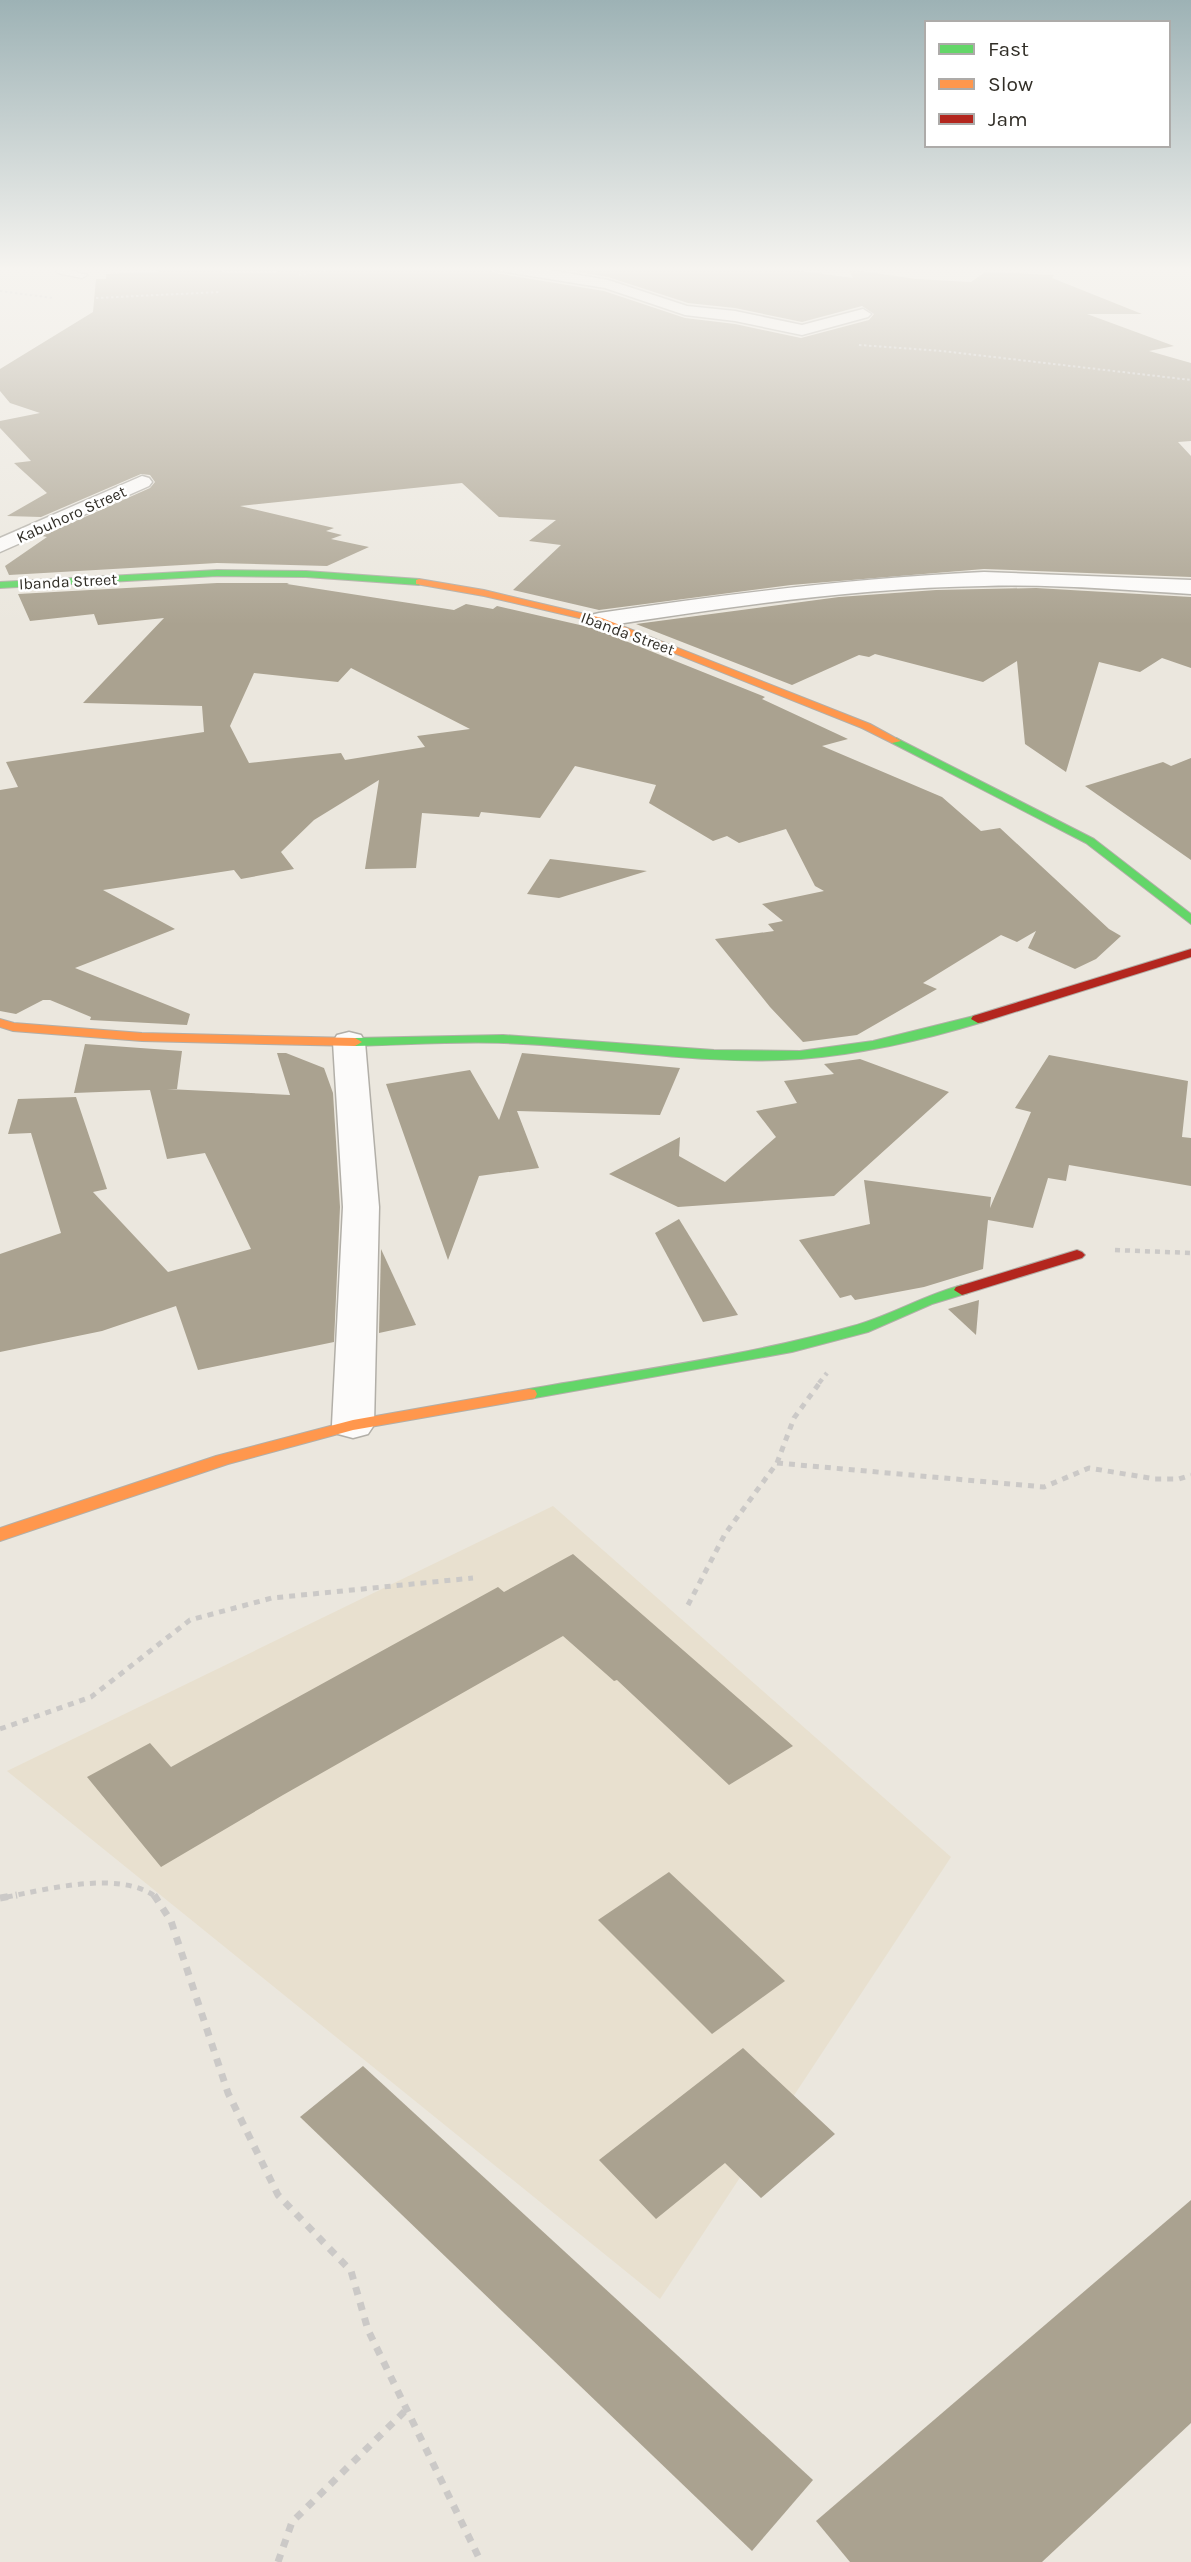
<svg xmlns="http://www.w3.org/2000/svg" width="1191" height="2562" font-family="Karla,sans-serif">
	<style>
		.built { fill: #e8e0cf }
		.building { fill: #aaa290; fill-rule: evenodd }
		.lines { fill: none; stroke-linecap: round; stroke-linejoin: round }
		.lane-casing { stroke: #b2afa8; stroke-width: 3 }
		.street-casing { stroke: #b2afa8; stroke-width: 3 }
		.fast-casing { stroke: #b2afa8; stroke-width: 2 }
		.slow-casing { stroke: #b2afa8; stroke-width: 2 }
		.jam-casing { stroke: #b2afa8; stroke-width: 2 }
		.path-far3 { stroke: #cbc9c7; stroke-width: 2; stroke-dasharray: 2.5 2.5; stroke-linecap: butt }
		.path-far2 { stroke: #cbc9c7; stroke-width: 4.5; stroke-dasharray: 5 5; stroke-linecap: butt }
		.path-far1 { stroke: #cbc9c7; stroke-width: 5; stroke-dasharray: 6 6; stroke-linecap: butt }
		.path { stroke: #cbc9c7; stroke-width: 7; stroke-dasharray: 8 8; stroke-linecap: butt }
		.lane { fill: #fcfbfa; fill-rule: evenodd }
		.street { fill: #fcfbfa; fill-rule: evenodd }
		.fast { fill: #63d668; fill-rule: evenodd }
		.slow { fill: #ff974d; fill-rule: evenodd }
		.jam { fill: #b3261e; fill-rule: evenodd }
		.labels { text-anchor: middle; stroke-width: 5; stroke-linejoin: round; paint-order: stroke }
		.far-street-label { font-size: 16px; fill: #312e27; stroke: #fff }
	</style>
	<rect width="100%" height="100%" fill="#ebe7de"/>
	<polygon class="built" points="553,1506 951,1857 660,2299 7,1771"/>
	<g class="building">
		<polygon points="154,266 215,266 225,273 275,273 285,266 485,266 495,273 604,291 685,318 735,324 801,338 869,320 874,314 862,306 802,322 735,308 688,303 608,277 543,266 764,266 853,278 848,269 916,279 971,282 985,272 1054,275 1052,278 1142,314 1087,314 1174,346 1149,351 1191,363 1191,441 1178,442 1191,456 1191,577 984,569 791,585 599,610 513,590 561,545 529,541 556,520 499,517 462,483 240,506 334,528 326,531 342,535 331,539 369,547 327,566 217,563 9,575 5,566 47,537 42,536 150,488 155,482 150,475 141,474 41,517 7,516 47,493 14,463 31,461 0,428 0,421 40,413 10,403 0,391 0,369 93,312 96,279 106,279 106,274 158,272"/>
		<path d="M217 583H289L287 584 454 610 466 604 493 609 497 606 593 628 765 697 762 699 848 739 822 746 942 797 981 831 1000 828 1109 929 1121 936 1096 959 1075 969 1028 948 1036 931 1017 942 1001 935 923 983 937 989 857 1035 803 1042 770 1007 715 939 774 931 768 924 783 921 762 904 824 891 815 886 786 829 739 843 727 836 713 841 649 803 656 785 575 766 540 818 481 812 479 817 422 813 416 868 365 869 379 780 314 820 281 852 294 869 241 879 234 870 103 890 175 929 75 968 190 1014 187 1025 90 1020 91 1017 50 1000H43L16 1014 0 1011V790L18 787 6 762 204 732 202 706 83 703 164 618 98 625 94 614 30 621 18 594ZM351 668 470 729 417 736 425 747 345 760 341 753 249 763 230 726 254 673 338 682Z"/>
		<polygon points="1036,588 1191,597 1191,668 1162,658 1140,672 1099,662 1066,772 1025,744 1017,661 983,682 875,654 869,657 859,655 792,685 636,624 839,597 936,590"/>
		<polygon points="1191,758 1191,860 1085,786 1163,762 1171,766"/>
		<polygon points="550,859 647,871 559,898 527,894"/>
		<polygon points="85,1044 182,1051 177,1089 167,1089 290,1095 277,1053 286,1053 324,1068 333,1093 340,1207 334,1342 198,1370 176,1306 102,1331 0,1352 0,1254 61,1233 31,1133 8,1134 18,1099 76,1097 107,1189 93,1192 168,1272 251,1249 205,1153 167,1159 150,1090 74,1093"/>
		<polygon points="522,1053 680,1068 660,1115 517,1111 539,1168 479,1176 448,1260 386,1084 470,1070 499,1120"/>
		<polygon points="1049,1055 1188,1081 1182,1137 1191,1138 1191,1186 1069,1165 1066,1181 1048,1178 1033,1228 988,1220 983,1269 924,1287 855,1300 851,1295 840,1298 799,1240 870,1224 864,1180 991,1197 990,1208 1031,1112 1015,1108"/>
		<polygon points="860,1059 949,1092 834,1196 678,1207 609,1174 680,1137 679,1156 725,1182 776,1137 756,1111 797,1103 784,1081 834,1074 824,1064"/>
		<polygon points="679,1219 738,1315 703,1322 655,1233"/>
		<polygon points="381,1249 416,1325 379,1333"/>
		<polygon points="979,1300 976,1335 948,1309"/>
		<polygon points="573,1554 793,1746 729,1785 617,1680 614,1681 563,1636 283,1795 161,1867 87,1777 150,1743 171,1767 498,1587 504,1592"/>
		<polygon points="669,1872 785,1981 712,2034 598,1920"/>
		<polygon points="743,2048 835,2134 761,2198 725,2163 656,2219 599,2160"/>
		<polygon points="363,2066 813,2480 752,2551 300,2117"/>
		<polygon points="1191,2200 1191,2423 1042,2562 850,2562 816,2521"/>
	</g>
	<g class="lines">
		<g class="lane-casing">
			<polygon id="lane" points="61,266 72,266 69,270 87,275 82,278 58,273 56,271"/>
		</g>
		<g class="street-casing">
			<g id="street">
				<polygon points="218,266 282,266 275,270 225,270"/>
				<polygon points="488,266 525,266 608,280 687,306 735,311 802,325 863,309 871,314 868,317 802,335 735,321 685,315 605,288 495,270"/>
				<polygon points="142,476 149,478 152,482 149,486 0,552 0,538"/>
				<path d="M984 572 1191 580V594C1122 590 1053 584 984 586 855 588 726 607 599 627L591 625 588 620 591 615 599 613C727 594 855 578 984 572Z"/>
				<polygon points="349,1032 361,1035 365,1042 379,1207 374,1425 368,1434 353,1438 338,1434 332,1425 343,1207 333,1042 337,1035"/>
			</g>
		</g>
		<g class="fast-casing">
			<g id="fast">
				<polygon points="217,570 306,571 419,579 423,582 419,585 306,577 217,576 0,588 0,582"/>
				<polygon points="896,738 1094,839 1191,914 1191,924 1086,843 892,743 891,741"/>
				<path d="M978 1015 985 1019 983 1022C924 1040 862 1054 801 1059 705 1066 600 1046 504 1043 454 1041 404 1045 355 1046L348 1042 355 1038 503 1035 714 1050 800 1051 873 1041Z"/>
				<path d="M962 1285 970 1290 968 1293 932 1304 868 1332 792 1352 529 1399 521 1394 529 1389C637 1370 747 1356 853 1326 890 1316 924 1295 962 1285Z"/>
			</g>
		</g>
		<g class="slow-casing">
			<g id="slow">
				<polygon points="419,579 484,590 602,618 870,724 901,741 892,743 862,728 596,622 484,596 416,584 416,580"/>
				<polygon points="0,1019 14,1023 142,1033 355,1038 362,1042 355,1046 142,1041 13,1031 0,1027"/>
				<polygon points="529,1389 535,1390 537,1394 535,1398 353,1430 228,1464 0,1541 0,1528 216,1456 353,1420"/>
			</g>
		</g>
		<g class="jam-casing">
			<g id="jam">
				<polygon points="1191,949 1191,957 983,1022 978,1023 971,1019 973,1016"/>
				<polygon points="1077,1250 1082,1252 1085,1255 1082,1258 962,1295 954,1290 956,1287"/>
			</g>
		</g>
		<g class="path-far3">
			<polyline points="299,275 351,266"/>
			<polyline points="0,291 53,298"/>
			<polyline points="96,298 220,292"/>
			<polyline points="859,345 942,351 1191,380"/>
		</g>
		<g class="path-far2">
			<polyline points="1115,1250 1191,1253"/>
			<polyline points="819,1383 827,1373"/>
		</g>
		<g class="path-far1">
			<polyline points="777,1463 1044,1487 1089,1468 1155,1479 1179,1479 1191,1475"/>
			<polyline points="688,1605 725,1534 777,1463 794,1418 821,1381"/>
			<polyline points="0,1729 91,1697 190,1620 272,1598 473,1578"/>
			<path d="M7 1897C48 1889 120 1870 156 1897"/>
		</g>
		<g class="path">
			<polyline points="154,1895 171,1921 228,2093 278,2195 351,2271 368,2330 481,2562"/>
			<polyline points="0,1898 17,1895"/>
			<polyline points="278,2562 292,2522 407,2409"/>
		</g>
		<use href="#lane" class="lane"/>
		<use href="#street" class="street"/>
		<use href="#fast" class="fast"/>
		<use href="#slow" class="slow"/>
		<use href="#jam" class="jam"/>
	</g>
	<linearGradient id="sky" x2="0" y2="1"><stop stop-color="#9db2b5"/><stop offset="0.43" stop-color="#f6f4f0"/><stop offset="1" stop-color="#f6f4f0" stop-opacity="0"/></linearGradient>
	<rect width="1191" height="625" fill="url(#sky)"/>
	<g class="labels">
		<g class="far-street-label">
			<text transform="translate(71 514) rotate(-24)" y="6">Kabuhoro Street</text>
			<text transform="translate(68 581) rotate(-3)" y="6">Ibanda Street</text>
			<text transform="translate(628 633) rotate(20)" y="6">Ibanda Street</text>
		</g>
	</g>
	<rect x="925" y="21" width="245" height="126" fill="#ffffff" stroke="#adaba9" stroke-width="2"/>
	<rect x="939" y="44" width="35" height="10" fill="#63d668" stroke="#adaba9" stroke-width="2"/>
	<text x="988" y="56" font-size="21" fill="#312e27">Fast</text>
	<rect x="939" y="79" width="35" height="10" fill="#ff974d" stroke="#adaba9" stroke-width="2"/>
	<text x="988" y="91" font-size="21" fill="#312e27">Slow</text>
	<rect x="939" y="114" width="35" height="10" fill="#b3261e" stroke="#adaba9" stroke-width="2"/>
	<text x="988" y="126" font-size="21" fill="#312e27">Jam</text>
</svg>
